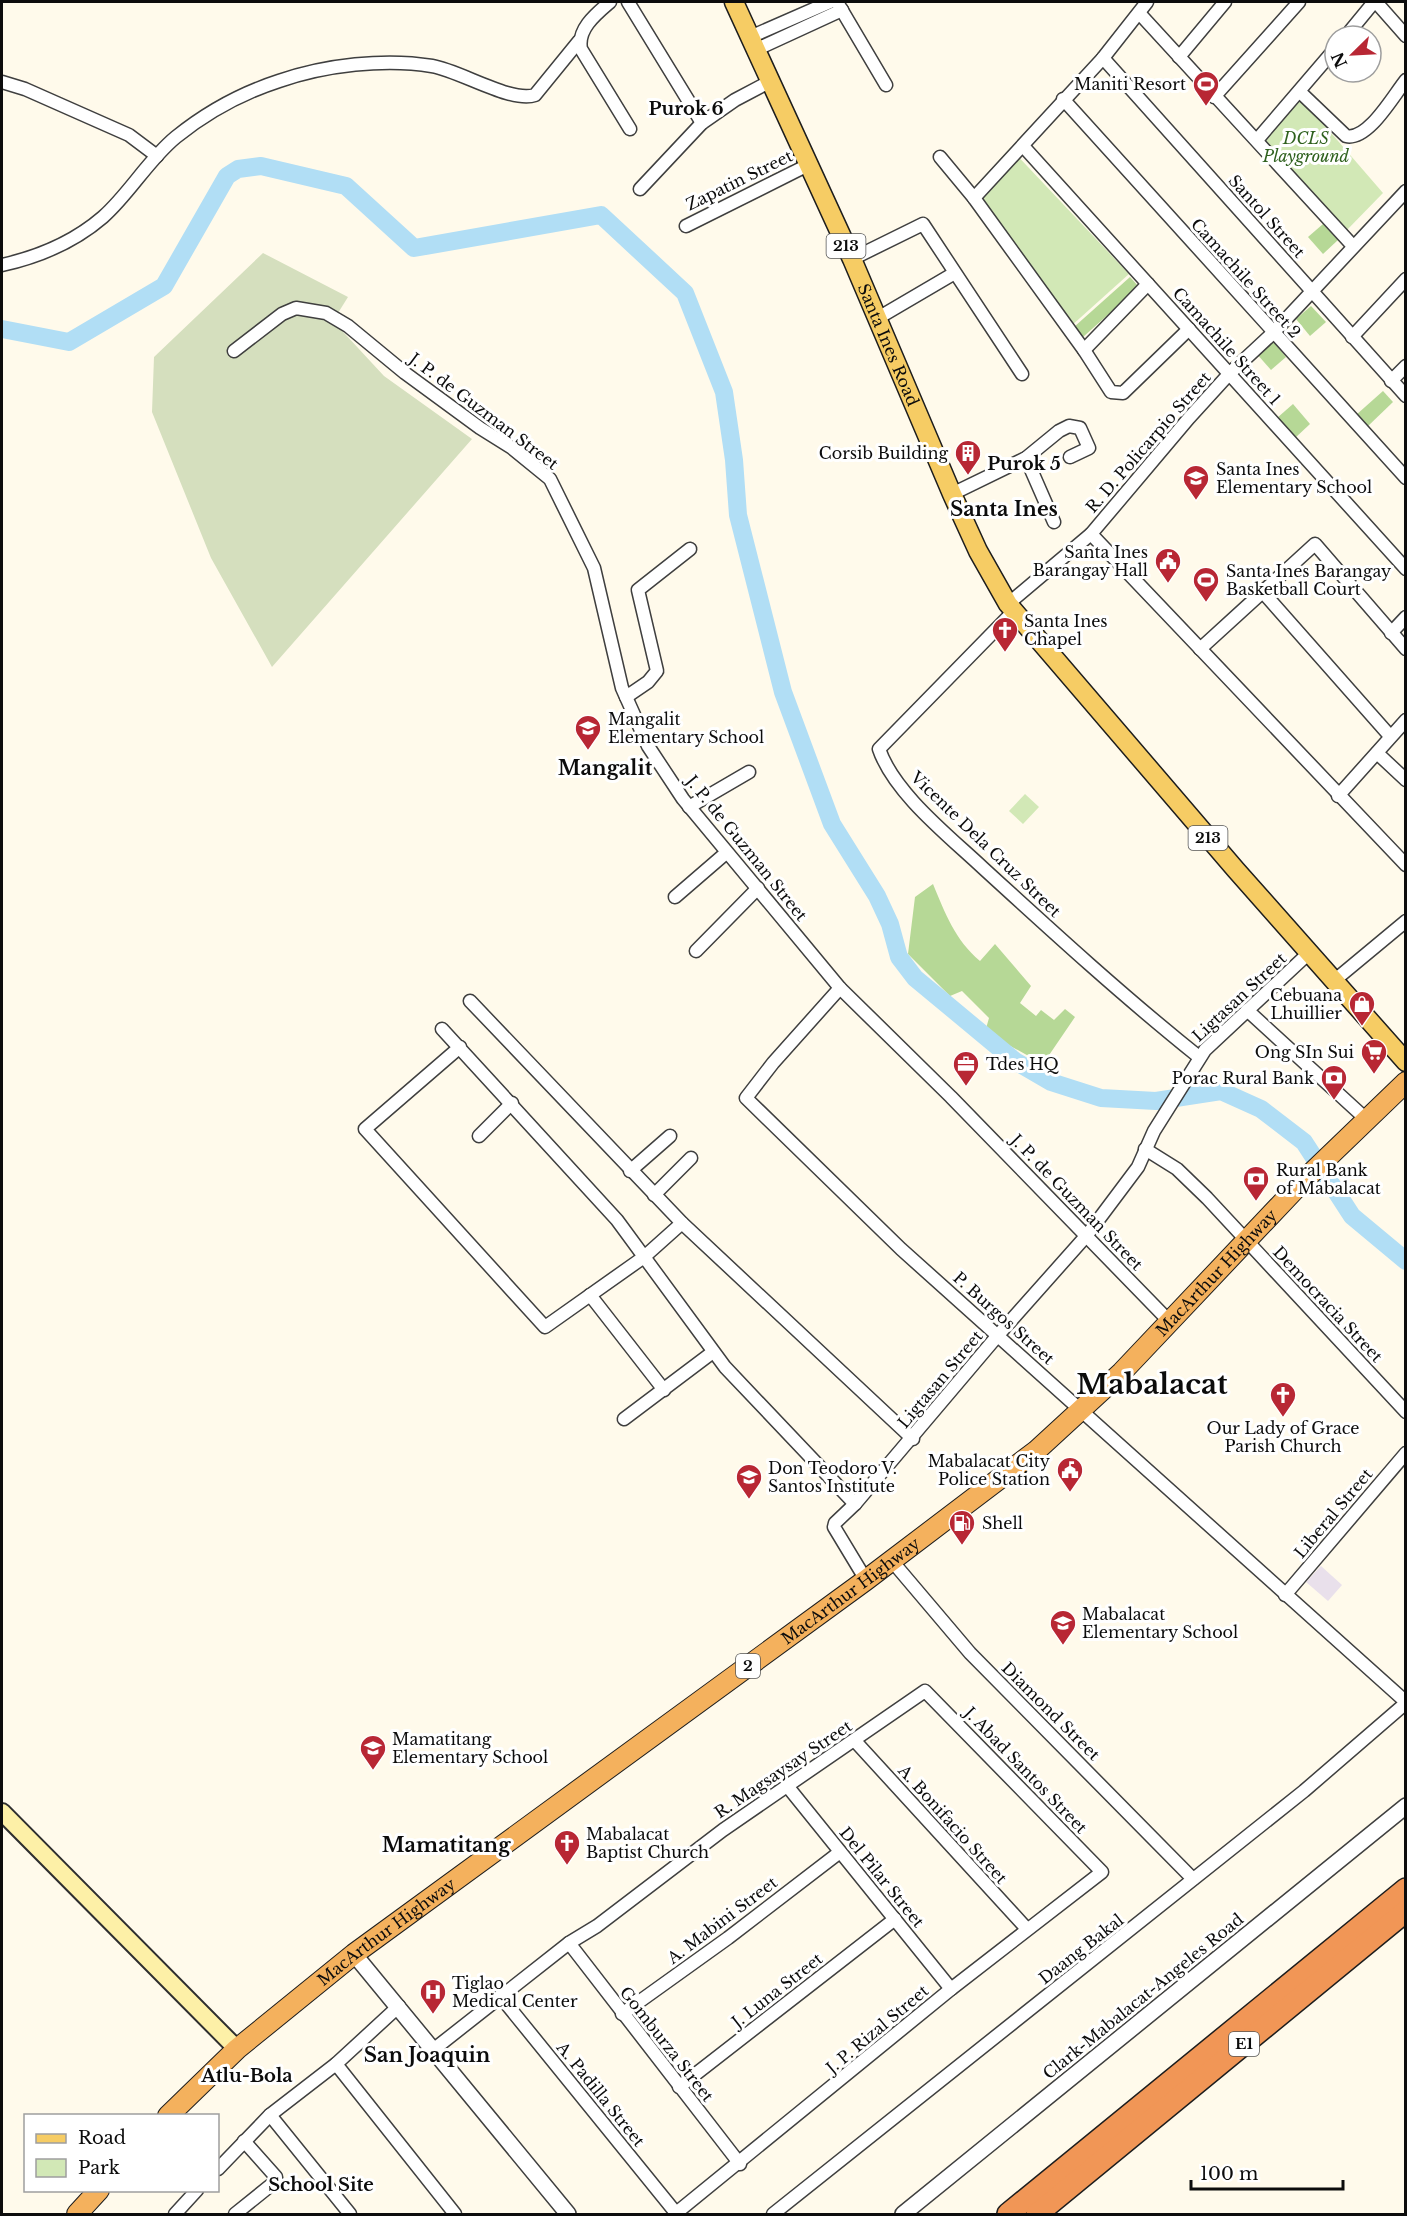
<svg xmlns="http://www.w3.org/2000/svg" width="1407" height="2216" font-family="'Libre Baskerville',serif">
	<style>
		.industrial { fill: #e9e0eb }
		.green { fill: #d2e8b6 }
		.forest { fill: #b6d896 }
		.cemetery { fill: #d5dfbe }
		.lines { fill: none; stroke-linecap: round; stroke-linejoin: round }
		.river { stroke: #b1def5; stroke-width: 18 }
		.minor-casing { stroke: #3f3f3f; stroke-width: 15 }
		.tertiary-casing { stroke: #3f3f3f; stroke-width: 18 }
		.secondary-casing { stroke: #2e2e2e; stroke-width: 20 }
		.primary-casing { stroke: #1d1d1d; stroke-width: 21 }
		.trunk-casing { stroke: #1d1d1d; stroke-width: 22 }
		.motorway-casing { stroke: #1d1d1d; stroke-width: 24 }
		.minor { stroke: #fff; stroke-width: 12 }
		.tertiary { stroke: #fff; stroke-width: 15 }
		.secondary { stroke: #fdf0a7; stroke-width: 16 }
		.primary { stroke: #f6cc64; stroke-width: 18 }
		.trunk { stroke: #f4b15d; stroke-width: 20 }
		.motorway { stroke: #f19656; stroke-width: 21 }
		.labels { text-anchor: middle; stroke-width: 6; stroke-linejoin: round; paint-order: stroke }
		.shield { fill: #fff; stroke: #555; stroke-width: 1.5 }
		.shield-label { font-size: 15px; font-weight: bold; fill: #0c0c0c }
		.poi-label { font-size: 16px; fill: #0c0c0c; stroke: #fff; text-anchor: start }
		.park-label { font-size: 16px; font-style: italic; fill: #2f611e; stroke: #fff }
		.street-label { font-size: 16px; fill: #0c0c0c; stroke: #fff }
		.neighbourhood-label { font-size: 18px; font-weight: bold; fill: #0c0c0c; stroke: #fff }
		.quarter-label { font-size: 20px; font-weight: bold; fill: #0c0c0c; stroke: #fff }
		.town-label { font-size: 28px; font-weight: bold; fill: #0c0c0c; stroke: #fff }
	</style>
	<rect width="100%" height="100%" fill="#fffaeb"/>
	<polygon class="industrial" points="1321,1566 1342,1585 1328,1601 1306,1582"/>
	<g class="green">
		<polygon points="1294,90 1383,193 1345,232 1256,135"/>
		<polygon points="1010,148 1129,274 1070,327 971,191"/>
		<polygon points="1025,794 1039,807 1023,824 1009,811"/>
	</g>
	<g class="forest">
		<polygon points="1323,224 1338,240 1323,254 1308,237"/>
		<polygon points="1130,277 1139,287 1083,337 1074,327"/>
		<polygon points="1311,306 1326,322 1310,336 1296,319"/>
		<polygon points="1272,340 1286,357 1271,370 1256,353"/>
		<polygon points="1383,391 1393,402 1367,427 1356,415"/>
		<polygon points="1293,404 1310,424 1295,438 1277,418"/>
		<path d="M933 884C945 913 955 940 980 961L995 944 1031 986 1020 1003 1036 1016 1041 1010 1054 1020 1065 1009 1075 1017 1043 1064 985 1032 989 1018 962 991 950 996 908 954 915 897Z"/>
	</g>
	<polygon class="cemetery" points="263,253 348,297 333,321 384,376 472,439 272,667 211,558 152,412 154,357"/>
	<g class="lines">
		<polyline class="river" points="2,329 69,342 164,286 227,176 238,169 261,166 346,186 414,248 601,215 685,293 724,392 734,460 738,515 783,692 832,824 877,896 890,924 899,957 915,978 1015,1061 1051,1082 1101,1098 1156,1101 1221,1091 1261,1109 1304,1142 1352,1216 1406,1261"/>
		<g class="minor-casing">
			<g id="minor">
				<path d="M610 2C596 14 577 29 581 49L630 129"/>
				<polyline points="628,2 702,123"/>
				<polyline points="837,2 886,85"/>
				<polyline points="1376,2 1406,36"/>
				<polyline points="1140,14 1353,246"/>
				<polyline points="1346,36 1374,2"/>
				<polyline points="750,37 830,2"/>
				<polyline points="755,50 842,10"/>
				<polyline points="1179,57 1225,2"/>
				<polyline points="1103,58 1406,396"/>
				<polyline points="2,82 25,89 129,135 157,156"/>
				<path d="M1300 92 1346 136C1368 141 1393 96 1406 80"/>
				<polyline points="1214,97 1299,2"/>
				<polyline points="1063,99 1406,478"/>
				<polyline points="1257,140 1335,49"/>
				<polyline points="1023,146 1406,569"/>
				<polyline points="940,157 974,198 1084,350 1111,392 1123,393 1189,329"/>
				<polyline points="640,189 702,123 735,100 769,82"/>
				<polyline points="974,198 1103,58 1147,2"/>
				<polyline points="686,226 808,165"/>
				<polyline points="852,259 923,224 1022,374"/>
				<path d="M2 265C38 257 74 242 103 217 130 193 148 160 176 137 207 112 242 93 279 81 325 65 385 58 432 66 461 71 511 103 535 95L579 41"/>
				<polyline points="878,318 953,274"/>
				<polyline points="1352,337 1406,279"/>
				<polyline points="1084,350 1148,284"/>
				<polyline points="234,351 282,314 296,308 326,313 348,326 405,373 480,428 512,448 550,479 594,568 622,688 648,746 683,799 840,988 951,1097 1169,1321"/>
				<polyline points="1391,381 1406,366"/>
				<polyline points="1026,458 1054,522"/>
				<polyline points="952,494 1026,458 1059,431 1069,426 1080,428 1089,448 1070,457"/>
				<polyline points="1091,534 1406,865"/>
				<polyline points="1262,591 1390,736"/>
				<polyline points="1008,604 1091,534 1189,418 1230,373 1273,333 1406,191"/>
				<path d="M1013 612 879 749C894 793 949 836 983 868 1054 933 1124 997 1199 1057"/>
				<polyline points="1391,633 1406,617"/>
				<polyline points="1200,649 1315,544 1406,649"/>
				<polyline points="626,697 648,682 657,671 638,590 690,549"/>
				<polyline points="1377,753 1406,780"/>
				<polyline points="1338,796 1406,720"/>
				<polyline points="689,807 749,772"/>
				<polyline points="675,897 726,853"/>
				<polyline points="696,951 758,888"/>
				<polyline points="1335,980 1406,921"/>
				<polyline points="840,988 773,1063 746,1098 901,1249 1406,1702"/>
				<polyline points="470,1001 682,1223 913,1439"/>
				<polyline points="1247,1010 1366,1119"/>
				<polyline points="442,1029 617,1220 725,1367 855,1504"/>
				<polyline points="460,1047 365,1129 545,1327 644,1257 682,1223"/>
				<polyline points="479,1136 512,1103"/>
				<polyline points="1145,1149 1177,1169 1207,1198 1406,1412"/>
				<polyline points="630,1171 670,1136"/>
				<polyline points="654,1195 691,1158"/>
				<polyline points="590,1295 664,1390"/>
				<polyline points="624,1419 713,1352"/>
				<polyline points="892,1561 970,1653 1193,1879"/>
				<polyline points="866,1580 834,1527 835,1523 855,1504 999,1334 1087,1235 1138,1167 1154,1131 1205,1050 1310,952"/>
				<polyline points="1285,1595 1406,1453"/>
				<polyline points="855,1741 1027,1929"/>
				<polyline points="788,1787 951,1989"/>
				<polyline points="569,1943 740,2164"/>
				<polyline points="500,1996 676,2213"/>
				<polyline points="622,2014 728,1938 840,1852"/>
				<polyline points="433,2050 569,1943 597,1926 723,1830 925,1691 1102,1872 951,1989 675,2214"/>
				<polyline points="336,2064 455,2214"/>
				<polyline points="679,2087 895,1919"/>
				<polyline points="270,2115 350,2214"/>
				<polyline points="218,2169 270,2115 336,2064 399,2006"/>
				<polyline points="175,2214 197,2190"/>
				<polyline points="235,2214 276,2181 276,2177 244,2141"/>
				<polyline points="773,2214 1304,1791 1406,1703"/>
			</g>
		</g>
		<g class="tertiary-casing">
			<g id="tertiary">
				<polyline points="354,1954 568,2214"/>
				<polyline points="903,2214 1406,1806"/>
			</g>
		</g>
		<g class="secondary-casing">
			<polyline id="secondary" points="2,1812 237,2049"/>
		</g>
		<g class="primary-casing">
			<g id="primary">
				<path id="s1" d="M734 2 852 259 952 494 978 551 1008 604 1236 870 1406 1062"/>
			</g>
		</g>
		<g class="trunk-casing">
			<g id="trunk">
				<path id="s2" d="M168 2116 237 2049 354 1954 866 1580 1036 1451 1122 1372 1300 1184 1406 1082"/>
				<polyline points="77,2214 99,2190"/>
			</g>
		</g>
		<g class="motorway-casing">
			<g id="motorway">
				<polyline points="1008,2214 1406,1889"/>
				<polyline points="1037,2214 1406,1911"/>
			</g>
		</g>
		<use href="#minor" class="minor"/>
		<use href="#tertiary" class="tertiary"/>
		<use href="#secondary" class="secondary"/>
		<use href="#primary" class="primary"/>
		<use href="#trunk" class="trunk"/>
		<use href="#motorway" class="motorway"/>
	</g>
	<defs>
		<g id="stadium-pin" transform="scale(1.35)"><path d="M0 17L-7.5 6A9.5 9.5 0 1 1 7.5 6Z" fill="#b82734" stroke="#fff"/><path d="M0-5a6.5 5 0 1 0 0 10a6.5 5 0 1 0 0-10ZM-3.5-1.8h7v3.6h-7Z" fill="#fff"/></g>
		<g id="building-pin" transform="scale(1.35)"><path d="M0 17L-7.5 6A9.5 9.5 0 1 1 7.5 6Z" fill="#b82734" stroke="#fff"/><path d="M-4-6H4V6H1V3H-1V6H-4ZM-2.5-4.3h1.7v1.8h-1.7ZM.8-4.3h1.7v1.8H.8ZM-2.5-1h1.7V.8h-1.7ZM.8-1h1.7V.8H.8Z" fill="#fff"/></g>
		<g id="school-pin" transform="scale(1.35)"><path d="M0 17L-7.5 6A9.5 9.5 0 1 1 7.5 6Z" fill="#b82734" stroke="#fff"/><path d="M0-5L7-2L0 1L-7-2ZM-4 1L0 2.5L4 1V4Q0 6-4 4Z" fill="#fff"/></g>
		<g id="civic-pin" transform="scale(1.35)"><path d="M0 17L-7.5 6A9.5 9.5 0 1 1 7.5 6Z" fill="#b82734" stroke="#fff"/><path d="M-.6-6.5H3V-4.5H.6V-3L4-1V1h2V6H-6V1h2V-1L-.6-3ZM-1.2 2.5V6h2.4V2.5Z" fill="#fff"/></g>
		<g id="church-pin" transform="scale(1.35)"><path d="M0 17L-7.5 6A9.5 9.5 0 1 1 7.5 6Z" fill="#b82734" stroke="#fff"/><path d="M-1.2-6h2.4v3.5h3.3v2.4h-3.3V6h-2.4V-.1h-3.3v-2.4h3.3Z" fill="#fff"/></g>
		<g id="shop-pin" transform="scale(1.35)"><path d="M0 17L-7.5 6A9.5 9.5 0 1 1 7.5 6Z" fill="#b82734" stroke="#fff"/><path d="M-5-2.5h2.3a2.7 3.5 0 0 1 5.4 0H5L5.5 6h-11ZM-1.5-2.5h3a1.5 2.3 0 0 0-3 0Z" fill="#fff"/></g>
		<g id="supermarket-pin" transform="scale(1.35)"><path d="M0 17L-7.5 6A9.5 9.5 0 1 1 7.5 6Z" fill="#b82734" stroke="#fff"/><path d="M-6-5.5h2.5l.6 2H6L4.5 2H-2.5L-4.4-4H-6ZM-1.5 3.2a1.3 1.3 0 1 0 .1 0ZM3 3.2a1.3 1.3 0 1 0 .1 0Z" fill="#fff"/></g>
		<g id="office-pin" transform="scale(1.35)"><path d="M0 17L-7.5 6A9.5 9.5 0 1 1 7.5 6Z" fill="#b82734" stroke="#fff"/><path d="M-6-3h4V-5.5h4V-3h4V5H-6ZM-1-4.5V-3h2v-1.5ZM-6 0V1H6V0Z" fill="#fff"/></g>
		<g id="bank-pin" transform="scale(1.35)"><path d="M0 17L-7.5 6A9.5 9.5 0 1 1 7.5 6Z" fill="#b82734" stroke="#fff"/><path d="M-6-4H6V4H-6ZM0-2.3a2.3 2.3 0 1 0 0 4.6a2.3 2.3 0 1 0 0-4.6Z" fill="#fff"/></g>
		<g id="fuel-pin" transform="scale(1.35)"><path d="M0 17L-7.5 6A9.5 9.5 0 1 1 7.5 6Z" fill="#b82734" stroke="#fff"/><path d="M-5.5-6h7V0h2V4h1.3V-2.5L3-4.5l.8-.8L6-3V5H2.5V1h-1V6h-7ZM-4.2-4.7v3.2H.2V-4.7Z" fill="#fff"/></g>
		<g id="hospital-pin" transform="scale(1.35)"><path d="M0 17L-7.5 6A9.5 9.5 0 1 1 7.5 6Z" fill="#b82734" stroke="#fff"/><path d="M-5-5h3v3.5h4V-5h3V5h-3V1.5h-4V5h-3Z" fill="#fff"/></g>
	</defs>
	<g fill-rule="evenodd">
		<use href="#stadium-pin" x="1206" y="84"/>
		<use href="#building-pin" x="968" y="453"/>
		<use href="#school-pin" x="1196" y="478"/>
		<use href="#civic-pin" x="1168" y="561"/>
		<use href="#stadium-pin" x="1206" y="580"/>
		<use href="#church-pin" x="1005" y="630"/>
		<use href="#school-pin" x="588" y="728"/>
		<use href="#shop-pin" x="1362" y="1004"/>
		<use href="#supermarket-pin" x="1374" y="1052"/>
		<use href="#office-pin" x="966" y="1064"/>
		<use href="#bank-pin" x="1334" y="1078"/>
		<use href="#bank-pin" x="1256" y="1179"/>
		<use href="#church-pin" x="1283" y="1395"/>
		<use href="#civic-pin" x="1070" y="1470"/>
		<use href="#school-pin" x="749" y="1477"/>
		<use href="#fuel-pin" x="962" y="1523"/>
		<use href="#school-pin" x="1063" y="1623"/>
		<use href="#school-pin" x="373" y="1748"/>
		<use href="#church-pin" x="567" y="1843"/>
		<use href="#hospital-pin" x="433" y="1992"/>
	</g>
	<g class="labels">
		<g class="shield">
			<rect x="826.5" y="234" width="39" height="24" rx="4.5"/>
			<rect x="1188.5" y="826" width="39" height="24" rx="4.5"/>
			<rect x="736" y="1654" width="24" height="24" rx="4.5"/>
			<rect x="1229" y="2032" width="30" height="24" rx="4.5"/>
		</g>
		<g class="shield-label">
			<text x="846" y="251">213</text>
			<text x="1208" y="843">213</text>
			<text x="748" y="1671">2</text>
			<text x="1244" y="2049">E1</text>
		</g>
		<g class="poi-label">
			<text x="1186" y="90" text-anchor="end">Maniti Resort</text>
			<text x="948" y="459" text-anchor="end">Corsib Building</text>
			<text x="1216" y="475">Santa Ines<tspan x="1216" dy="18">Elementary School</tspan></text>
			<text x="1148" y="558" text-anchor="end">Santa Ines<tspan x="1148" dy="18">Barangay Hall</tspan></text>
			<text x="1226" y="577">Santa Ines Barangay<tspan x="1226" dy="18">Basketball Court</tspan></text>
			<text x="1024" y="627">Santa Ines<tspan x="1024" dy="18">Chapel</tspan></text>
			<text x="608" y="725">Mangalit<tspan x="608" dy="18">Elementary School</tspan></text>
			<text x="1342" y="1001" text-anchor="end">Cebuana<tspan x="1342" dy="18">Lhuillier</tspan></text>
			<text x="1354" y="1058" text-anchor="end">Ong SIn Sui</text>
			<text x="986" y="1070">Tdes HQ</text>
			<text x="1314" y="1084" text-anchor="end">Porac Rural Bank</text>
			<text x="1276" y="1176">Rural Bank<tspan x="1276" dy="18">of Mabalacat</tspan></text>
			<text x="1283" y="1434" text-anchor="middle">Our Lady of Grace<tspan x="1283" dy="18">Parish Church</tspan></text>
			<text x="1050" y="1467" text-anchor="end">Mabalacat City<tspan x="1050" dy="18">Police Station</tspan></text>
			<text x="768" y="1474">Don Teodoro V.<tspan x="768" dy="18">Santos Institute</tspan></text>
			<text x="982" y="1529">Shell</text>
			<text x="1082" y="1620">Mabalacat<tspan x="1082" dy="18">Elementary School</tspan></text>
			<text x="392" y="1745">Mamatitang<tspan x="392" dy="18">Elementary School</tspan></text>
			<text x="586" y="1840">Mabalacat<tspan x="586" dy="18">Baptist Church</tspan></text>
			<text x="452" y="1989">Tiglao<tspan x="452" dy="18">Medical Center</tspan></text>
		</g>
		<g class="park-label">
			<text x="1306" y="144">DCLS<tspan x="1306" dy="18">Playground</tspan></text>
		</g>
		<g class="street-label">
			<text transform="translate(739 180) rotate(-26)" y="6">Zapatin Street</text>
			<text transform="translate(1267 216) rotate(48)" y="6">Santol Street</text>
			<text transform="translate(1246 278) rotate(48)" y="6">Camachile Street 2</text>
			<text dy="6" stroke="none"><textPath href="#s1" startOffset="376">Santa Ines Road</textPath></text>
			<text transform="translate(1227 346) rotate(48)" y="6">Camachile Street 1</text>
			<text transform="translate(484 411) rotate(37)" y="6">J. P. de Guzman Street</text>
			<text transform="translate(1148 442) rotate(-49)" y="6">R. D. Policarpio Street</text>
			<text transform="translate(986 844) rotate(44)" y="6">Vicente Dela Cruz Street</text>
			<text transform="translate(747 848) rotate(51)" y="6">J. P. de Guzman Street</text>
			<text transform="translate(1239 997) rotate(-43)" y="6">Ligtasan Street</text>
			<text transform="translate(1077 1202) rotate(46)" y="6">J. P. de Guzman Street</text>
			<text dy="6" stroke="none"><textPath href="#s2" startOffset="1348">MacArthur Highway</textPath></text>
			<text transform="translate(1328 1304) rotate(47)" y="6">Democracia Street</text>
			<text transform="translate(1004 1318) rotate(42)" y="6">P. Burgos Street</text>
			<text transform="translate(940 1379) rotate(-50)" y="6">Ligtasan Street</text>
			<text transform="translate(1333 1513) rotate(-50)" y="6">Liberal Street</text>
			<text dy="6" stroke="none"><textPath href="#s2" startOffset="862">MacArthur Highway</textPath></text>
			<text transform="translate(1051 1711) rotate(45)" y="6">Diamond Street</text>
			<text transform="translate(783 1769) rotate(-34)" y="6">R. Magsaysay Street</text>
			<text transform="translate(1026 1770) rotate(46)" y="6">J. Abad Santos Street</text>
			<text transform="translate(953 1824) rotate(48)" y="6">A. Bonifacio Street</text>
			<text transform="translate(882 1877) rotate(51)" y="6">Del Pilar Street</text>
			<text transform="translate(722 1920) rotate(-37)" y="6">A. Mabini Street</text>
			<text dy="6" stroke="none"><textPath href="#s2" startOffset="286">MacArthur Highway</textPath></text>
			<text transform="translate(1081 1949) rotate(-38)" y="6">Daang Bakal</text>
			<text transform="translate(777 1990) rotate(-38)" y="6">J. Luna Street</text>
			<text transform="translate(1143 1996) rotate(-39)" y="6">Clark-Mabalacat-Angeles Road</text>
			<text transform="translate(877 2029) rotate(-40)" y="6">J. P. Rizal Street</text>
			<text transform="translate(667 2044) rotate(52)" y="6">Gomburza Street</text>
			<text transform="translate(601 2094) rotate(51)" y="6">A. Padilla Street</text>
		</g>
		<g class="neighbourhood-label">
			<text x="686" y="115">Purok 6</text>
			<text x="1024" y="470">Purok 5</text>
			<text x="247" y="2082">Atlu-Bola</text>
			<text x="321" y="2191">School Site</text>
		</g>
		<g class="quarter-label">
			<text x="1004" y="516">Santa Ines</text>
			<text x="605" y="775">Mangalit</text>
			<text x="446" y="1852">Mamatitang</text>
			<text x="427" y="2062">San Joaquin</text>
		</g>
		<g class="town-label">
			<text x="1152" y="1394">Mabalacat</text>
		</g>
	</g>
	<rect width="1407" height="2216" fill="none" stroke="#0c0c0c" stroke-width="6"/>
	<rect x="24" y="2114" width="195" height="78" fill="#ffffff" stroke="#9e9e9e" stroke-width="1.5"/>
	<rect x="36" y="2134" width="30" height="9" fill="#f6cc64" stroke="#9e9e9e" stroke-width="1.5"/>
	<text x="78" y="2144" font-size="18" fill="#0c0c0c">Road</text>
	<rect x="36" y="2159" width="30" height="18" fill="#d2e8b6" stroke="#9e9e9e" stroke-width="1.5"/>
	<text x="78" y="2174" font-size="18" fill="#0c0c0c">Park</text>
	<g transform="translate(1353 54) rotate(246)"><circle r="28" fill="#ffffff" stroke="#9e9e9e" stroke-width="1.5"/>
	<path d="M0-4.5L10 22L0 15L-10 22Z" fill="#b82734"/>
	<text y="-9" font-size="16" font-weight="bold" text-anchor="middle" fill="#0c0c0c">N</text>
	</g>
	<path d="M1191 2180v9h152v-9" fill="none" stroke="#0c0c0c" stroke-width="3"/>
	<text x="1200" y="2180" font-size="18" fill="#0c0c0c" stroke="#ffffff" stroke-width="4.5" paint-order="stroke">100 m</text>
</svg>
